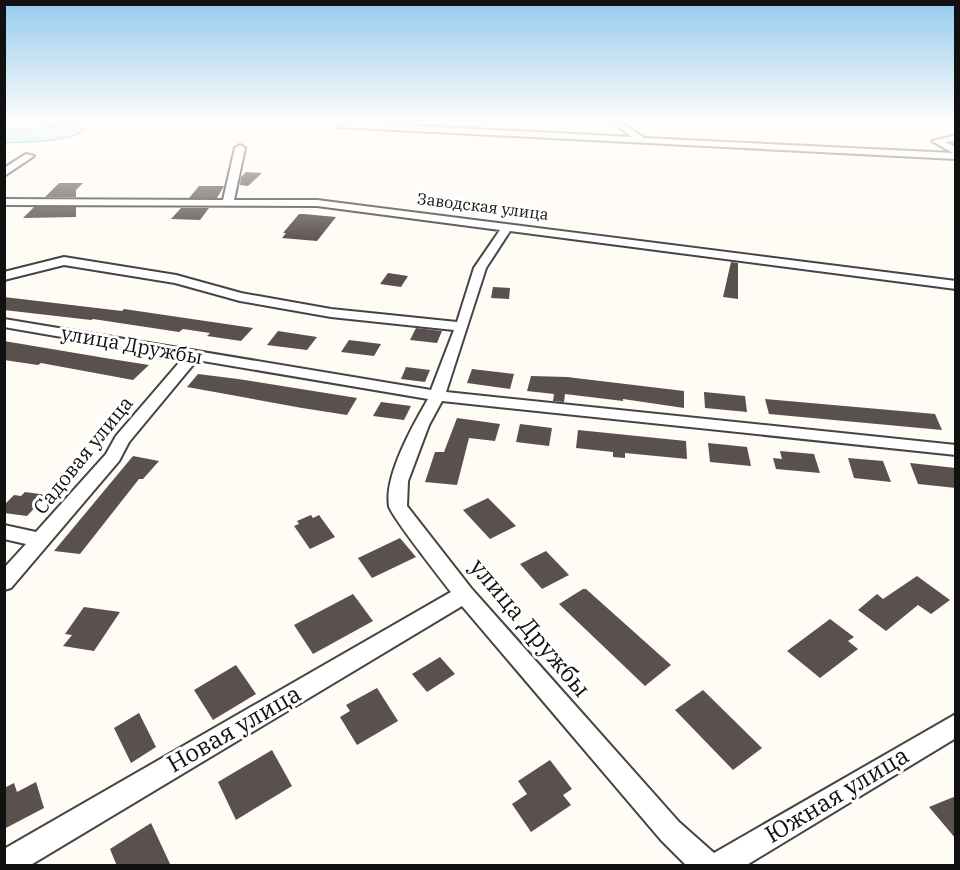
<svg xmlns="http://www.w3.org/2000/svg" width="960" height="870" font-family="'IBM Plex Serif',serif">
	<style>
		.water { fill: #baebf6; stroke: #41b1cd; stroke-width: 1.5 }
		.building { fill: #5a504d }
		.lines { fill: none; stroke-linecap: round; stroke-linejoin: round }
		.minor-casing { stroke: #444; stroke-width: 4 }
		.minor { fill: #fff; fill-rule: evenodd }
		.labels { text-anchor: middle; stroke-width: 6; stroke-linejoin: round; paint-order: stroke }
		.far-street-label { font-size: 16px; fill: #111; stroke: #fff }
		.street-label { font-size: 20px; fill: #111; stroke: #fff }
		.near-street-label { font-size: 24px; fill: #111; stroke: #fff }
	</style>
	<rect width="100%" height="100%" fill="#fffbf5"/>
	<path class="water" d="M70 126 85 129C73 142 23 142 5 143V130Z"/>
	<g class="building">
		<polygon points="246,172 262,173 248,186 240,185 241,177"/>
		<polygon points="59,183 83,183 76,190 76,197 45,197"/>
		<polygon points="199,186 224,186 217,198 189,198"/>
		<polygon points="34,207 76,207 76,217 23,218"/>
		<polygon points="181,208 209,208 200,220 171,219"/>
		<polygon points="299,214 304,214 336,217 317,241 282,238 286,233 283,233"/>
		<polygon points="731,262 738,263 738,299 723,297"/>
		<polygon points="388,273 408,276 401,287 380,284"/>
		<polygon points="493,287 510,288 509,299 491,298"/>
		<polygon points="4,297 122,311 124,309 253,328 241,341 207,336 210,333 183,329 179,332 93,319 91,320 4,310"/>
		<polygon points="416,328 442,331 437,343 410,340"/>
		<polygon points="278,331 317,337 307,350 267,345"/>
		<polygon points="349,340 381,344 374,356 341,352"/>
		<polygon points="4,341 111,359 149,365 133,380 41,363 38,365 4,360"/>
		<polygon points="406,367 430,370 425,382 401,379"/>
		<polygon points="472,369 514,374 510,389 467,383"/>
		<polygon points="198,374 238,379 357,398 347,415 302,408 187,387"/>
		<polygon points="531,376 567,377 684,391 684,408 623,399 623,401 565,394 564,402 553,401 554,394 527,391"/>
		<polygon points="704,392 745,396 747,412 705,408"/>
		<polygon points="765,399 935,414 942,430 769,414"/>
		<polygon points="381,402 411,406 404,420 373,416"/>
		<polygon points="457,418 500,424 495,441 469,438 457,485 425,482 435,452 444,452"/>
		<polygon points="520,424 552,428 549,446 516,442"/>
		<polygon points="578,430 686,441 687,459 625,453 625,458 613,457 613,452 576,448"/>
		<polygon points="708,443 747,447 751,466 710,462"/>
		<polygon points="780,451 814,454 820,473 776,469 773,458 782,459"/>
		<polygon points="133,456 159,461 143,479 139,479 80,554 54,551"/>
		<polygon points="848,458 883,461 891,482 854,478"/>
		<polygon points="910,463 956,468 956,488 918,484"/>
		<polygon points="25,492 47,495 27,516 4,513 4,505 14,495 21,496"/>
		<polygon points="488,498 516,526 490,539 463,510"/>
		<polygon points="311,515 313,518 319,515 335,537 310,549 294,526 299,524 297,521"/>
		<polygon points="400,538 416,557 372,578 358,558"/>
		<polygon points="546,551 569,575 542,589 520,564"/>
		<polygon points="917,576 950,600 931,614 918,605 886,631 858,610 877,594 883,599"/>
		<polygon points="583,589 586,589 671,665 645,686 559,604"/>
		<polygon points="353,594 373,621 313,654 294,625"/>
		<polygon points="84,607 120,612 94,651 63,646 72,635 65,634"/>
		<polygon points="830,619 854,637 848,641 858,649 820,678 787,651"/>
		<polygon points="440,657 455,674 427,692 412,674"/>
		<polygon points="236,665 256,694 213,720 194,690"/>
		<polygon points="377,688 398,721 357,745 340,717 350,711 346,705"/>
		<polygon points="703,690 762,748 733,770 675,710"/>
		<polygon points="139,713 156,747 131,763 114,728"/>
		<polygon points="272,750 292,786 236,820 218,782"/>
		<polygon points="550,760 572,789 563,795 571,805 531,832 512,804 527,794 518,781"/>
		<polygon points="36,782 44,808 4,829 4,788 14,783 17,792"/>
		<polygon points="956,796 956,839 929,807"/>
		<polygon points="151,823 171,866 117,866 110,849"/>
	</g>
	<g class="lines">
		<g class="minor-casing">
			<g id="minor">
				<polygon points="341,122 632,137 612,122 621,122 644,138 953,153 932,141 956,135 956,141 945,142 956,147 956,159 338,127 337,125"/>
				<path d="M240 145 245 148 234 200H317L956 281V289L510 231 486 268 446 392 956 445V455L442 401 429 425 408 481 407 506 471 588 679 822 714 853 956 714V738L745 866H687L661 840 462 606 29 866H4V849L451 592C441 579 391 516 389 506 384 476 413 425 428 399L197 360 129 442 119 461 11 588 4 590V568L26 544 4 539V525L36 532 106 454 116 436 183 358 4 327V319L431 390 454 330 331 317 240 301 175 283 64 265 4 280V272L64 257 176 275 241 293 331 309 457 322 474 268 500 230 317 206 4 205V199L223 200 235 148Z"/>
				<polygon points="26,154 34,156 4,176 4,168"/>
			</g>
		</g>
		<use href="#minor" class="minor"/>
	</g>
	<linearGradient id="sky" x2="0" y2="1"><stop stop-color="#95caee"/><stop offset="0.5" stop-color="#fffdfa"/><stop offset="1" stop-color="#fffdfa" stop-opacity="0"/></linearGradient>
	<rect width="960" height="244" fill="url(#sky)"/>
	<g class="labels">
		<g class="far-street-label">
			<text transform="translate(483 206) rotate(7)" y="6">Заводская улица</text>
		</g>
		<g class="street-label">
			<text transform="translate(132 345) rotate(10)" y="7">улица Дружбы</text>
			<text transform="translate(83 455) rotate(-51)" y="7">Садовая улица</text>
		</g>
		<g class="near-street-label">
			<text transform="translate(530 628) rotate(50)" y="8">улица Дружбы</text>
			<text transform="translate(234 729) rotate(-30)" y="8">Новая улица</text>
			<text transform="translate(837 795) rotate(-31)" y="8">Южная улица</text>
		</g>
	</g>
	<rect width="960" height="870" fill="none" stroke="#111111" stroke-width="12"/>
</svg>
